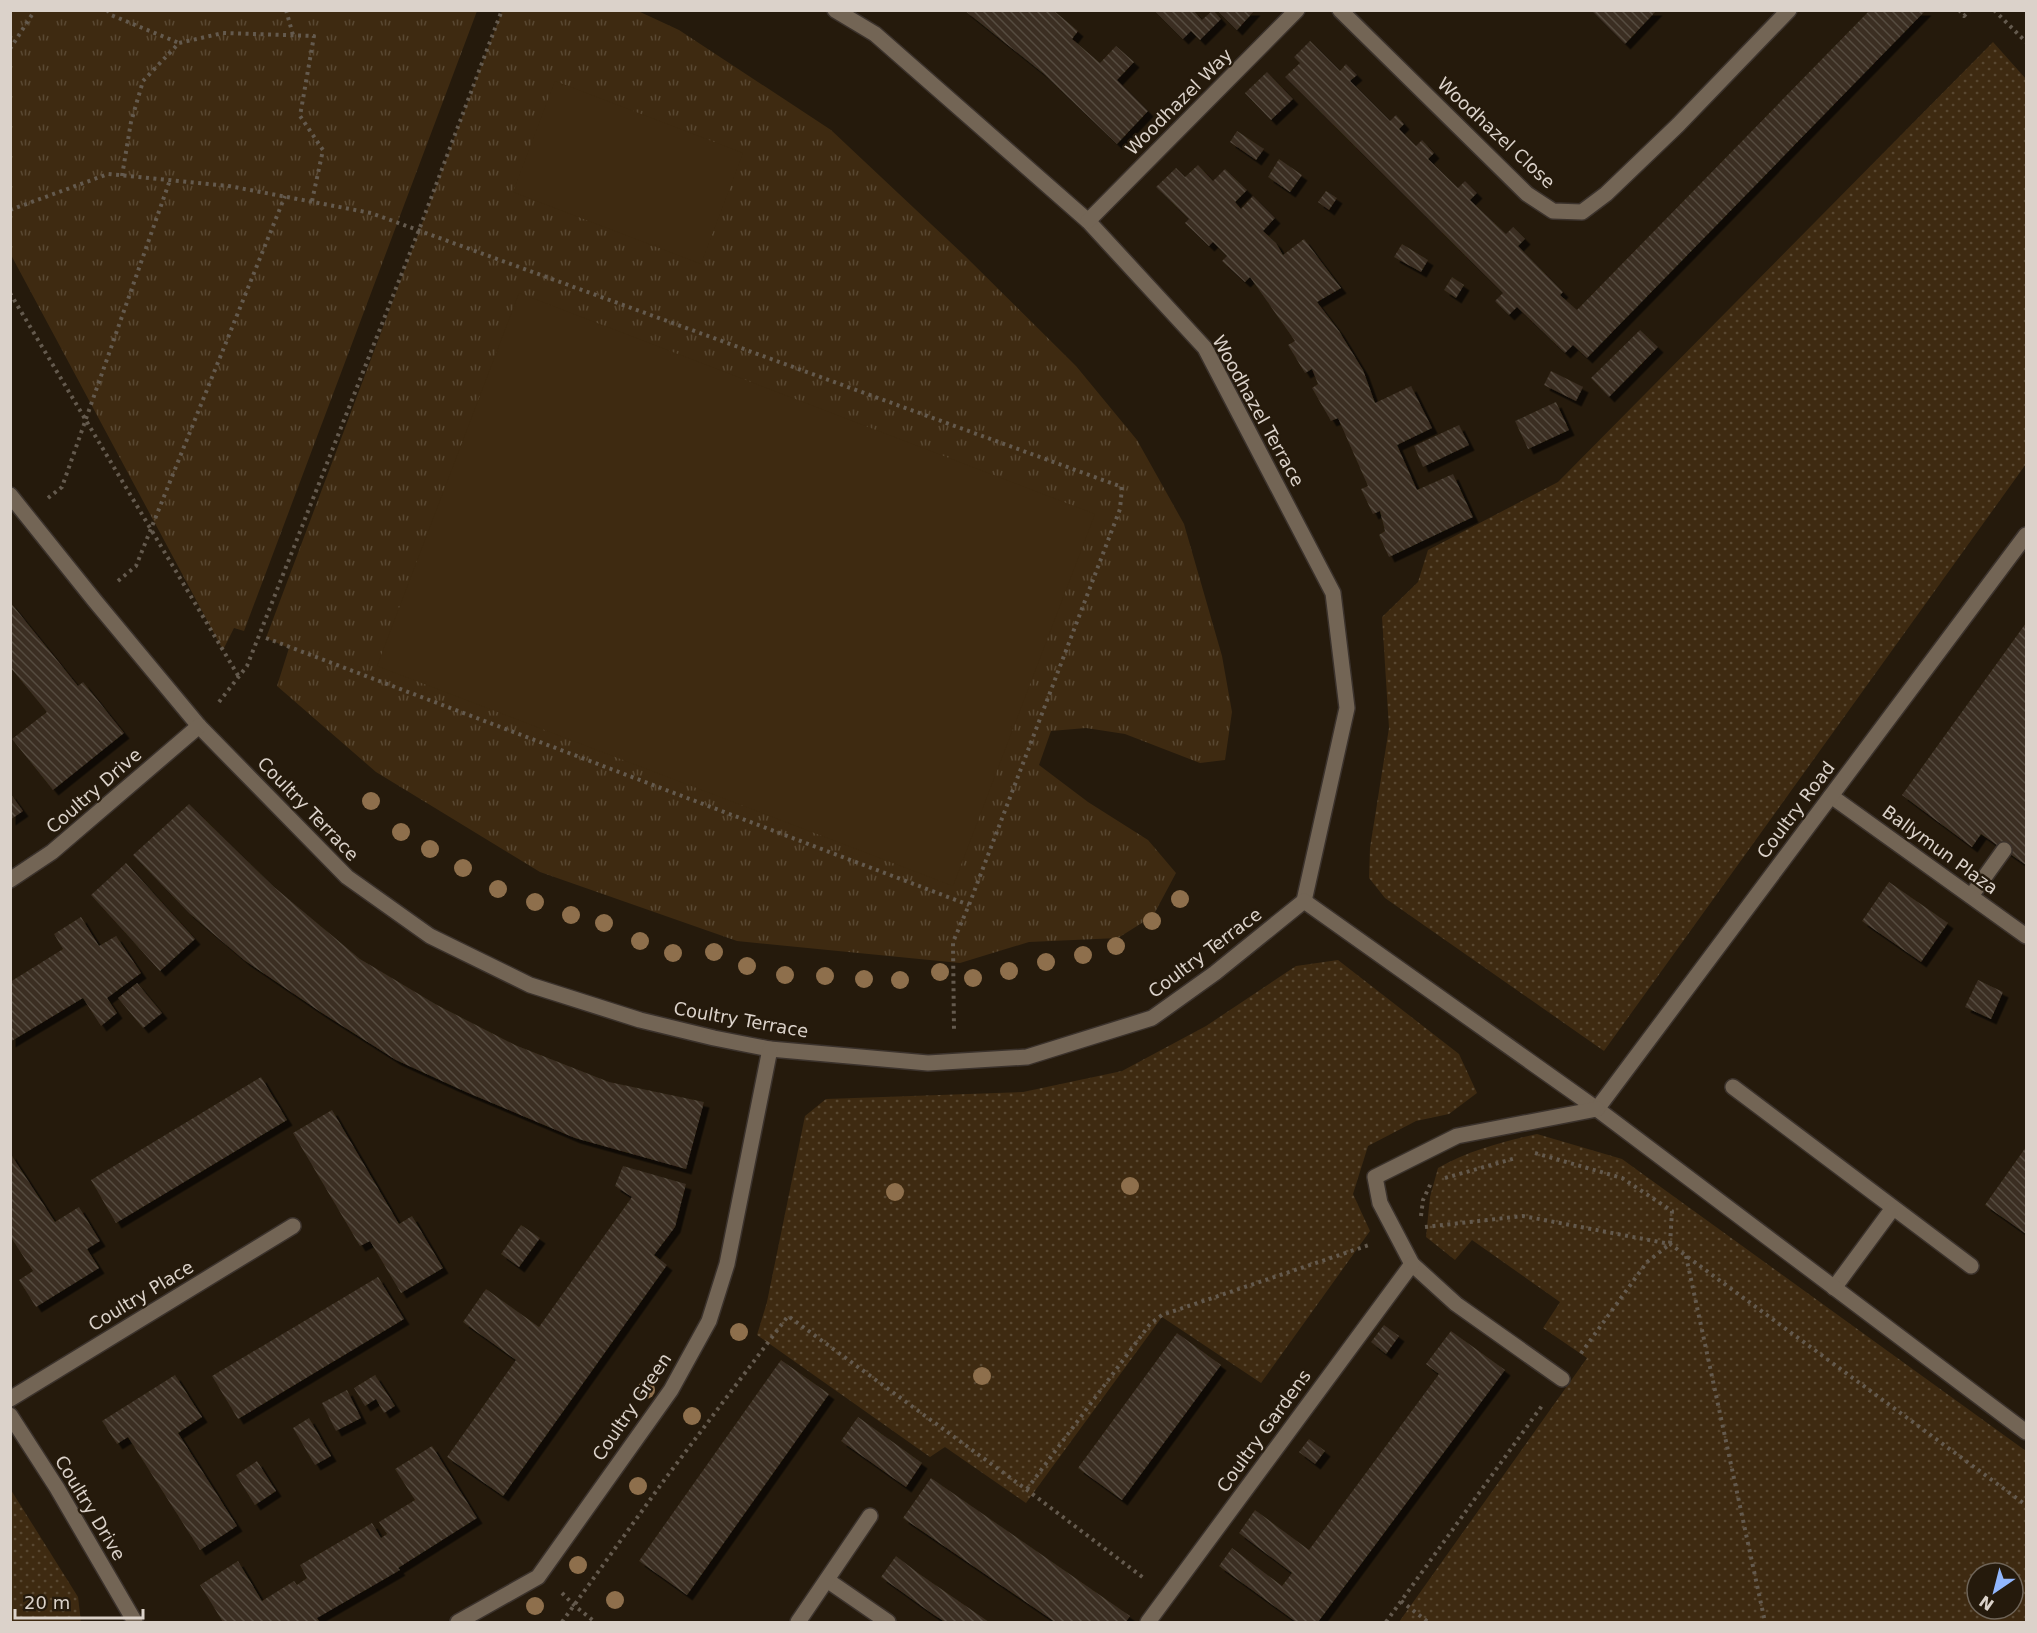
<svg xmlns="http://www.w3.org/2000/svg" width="2037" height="1633" font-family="'DejaVu Sans',sans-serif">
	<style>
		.grass { fill: url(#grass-dots); fill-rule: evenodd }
		.park { fill: url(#park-tufts) }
		.pitch { fill: #3e2a11 }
		.building { fill: url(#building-back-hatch); filter: url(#shadow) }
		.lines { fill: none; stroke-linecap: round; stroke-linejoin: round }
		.lane-casing { stroke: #3b322c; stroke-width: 18 }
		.street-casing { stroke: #3b322c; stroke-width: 18 }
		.path { stroke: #645a4e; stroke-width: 4; stroke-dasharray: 3 4.5; stroke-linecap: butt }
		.lane { stroke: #736555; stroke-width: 15 }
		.street { stroke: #736555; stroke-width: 15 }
		.tree { fill: #8e6f4c }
		.labels { text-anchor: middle; stroke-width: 4.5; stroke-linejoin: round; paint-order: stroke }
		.street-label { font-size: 18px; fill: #dbd2ca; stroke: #251a0c }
	</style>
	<defs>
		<pattern id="grass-dots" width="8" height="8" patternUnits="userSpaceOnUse" patternTransform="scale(1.5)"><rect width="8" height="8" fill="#3e2a11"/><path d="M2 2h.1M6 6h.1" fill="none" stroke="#594832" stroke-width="1.8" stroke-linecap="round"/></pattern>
		<pattern id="park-tufts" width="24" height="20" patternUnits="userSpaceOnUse" patternTransform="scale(1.5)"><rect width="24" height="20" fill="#3e2a11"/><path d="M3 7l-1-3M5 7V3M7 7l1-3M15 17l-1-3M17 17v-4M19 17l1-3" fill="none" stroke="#594832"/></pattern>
		<pattern id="building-back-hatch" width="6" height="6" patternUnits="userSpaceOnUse" patternTransform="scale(1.5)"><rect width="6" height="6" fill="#3a2e20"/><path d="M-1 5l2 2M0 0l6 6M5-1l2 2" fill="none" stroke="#564b3f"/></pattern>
		<filter id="shadow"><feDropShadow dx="5.5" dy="5.5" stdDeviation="0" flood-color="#0009"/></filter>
	</defs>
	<rect width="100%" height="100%" fill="#251a0c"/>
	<g class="grass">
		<polygon points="1993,42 2026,79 2026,464 1604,1051 1385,898 1369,878 1370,848 1389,728 1382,617 1418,582 1428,550 1558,482"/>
		<polygon points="1338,960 1459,1054 1477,1093 1449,1114 1416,1121 1368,1146 1353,1194 1370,1231 1261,1383 1162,1317 1026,1503 945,1447 930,1457 757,1335 767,1302 805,1116 826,1099 1023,1092 1122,1071 1206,1026 1296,966"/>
		<path d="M1537 1134 1622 1159 2026 1451V1622H1399L1587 1358 1543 1328 1560 1302 1472 1240 1455 1260 1426 1237 1430 1197 1438 1168C1470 1150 1502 1142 1537 1134ZM1977 1573H2013V1609H1977Z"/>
		<polygon points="11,1490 78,1597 81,1622 11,1622"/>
	</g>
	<g class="park">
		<polygon points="10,11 477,11 244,631 234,628 223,650 11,255"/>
		<polygon points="502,11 638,11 679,30 831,130 965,256 1076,366 1137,440 1184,524 1222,656 1232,712 1225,760 1200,763 1125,734 1086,728 1051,731 1039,765 1088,802 1148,840 1176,873 1153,916 1118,938 1029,942 960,963 737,941 540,872 376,772 277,686 289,648 266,638"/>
	</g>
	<g class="pitch">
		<polygon points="555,81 743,153 701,264 513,192"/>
		<polygon points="519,293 1095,514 953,886 377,666"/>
	</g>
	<g class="building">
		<polygon points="964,10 1053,10 1078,31 1072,39 1100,63 1116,46 1134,62 1117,80 1148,111 1117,144 1044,74"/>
		<polygon points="1154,10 1193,10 1202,20 1213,10 1221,19 1200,40 1191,31 1183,39"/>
		<polygon points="1217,10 1255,10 1237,30"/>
		<polygon points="1591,10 1657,10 1625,44"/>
		<polygon points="1870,10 1926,10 1587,358 1573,345 1565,353 1517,307 1509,315 1495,301 1503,293 1285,77 1300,63 1294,57 1310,41 1340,71 1346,64 1357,75 1350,81 1390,121 1396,115 1404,124 1399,129 1416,146 1422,140 1434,153 1428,159 1458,188 1465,181 1477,193 1470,200 1506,234 1513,227 1525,239 1518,246 1563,292 1560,295 1577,310"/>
		<polygon points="1267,72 1293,99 1271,120 1245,93"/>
		<polygon points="1237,131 1264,149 1256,160 1230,142"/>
		<polygon points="1279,159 1302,175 1290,192 1268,177"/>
		<polygon points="1198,165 1213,181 1225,169 1247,190 1235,202 1241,209 1253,196 1275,218 1263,231 1276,243 1283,255 1304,239 1341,288 1317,302 1339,331 1363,370 1375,403 1411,386 1432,428 1397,445 1417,490 1453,474 1473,517 1389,557 1379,535 1385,531 1380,511 1373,514 1361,489 1368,486 1338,418 1331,421 1312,388 1318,384 1312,369 1305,373 1288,345 1295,341 1250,277 1245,282 1222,261 1227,256 1213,242 1209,246 1185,223 1189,219 1156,187 1176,168 1185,177"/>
		<polygon points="1326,191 1337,198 1329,210 1318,202"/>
		<polygon points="1402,244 1428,260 1421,272 1394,257"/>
		<polygon points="1452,277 1464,285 1456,298 1444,290"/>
		<polygon points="1640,330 1658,347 1609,397 1591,378"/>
		<polygon points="1551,371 1583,387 1576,401 1544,385"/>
		<polygon points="1556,402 1569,430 1528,449 1515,421"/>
		<polygon points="1459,425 1469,445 1423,467 1414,446"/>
		<polygon points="10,602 78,686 83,682 124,733 53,790 12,739 47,712 10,667"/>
		<polygon points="2026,623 2026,865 1981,834 1972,847 1902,795"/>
		<polygon points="10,793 23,811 10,820"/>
		<polygon points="189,804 274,887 360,959 437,1005 515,1045 609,1082 704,1102 686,1169 575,1138 466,1092 396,1060 322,1013 244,960 189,913 133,855"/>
		<polygon points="126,863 195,939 160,971 91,895"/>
		<polygon points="1889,882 1948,923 1921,962 1862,921"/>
		<polygon points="81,917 99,946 116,936 141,973 107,998 117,1013 101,1026 83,998 10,1042 10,982 63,949 54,934"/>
		<polygon points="1978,980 2003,992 1991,1019 1965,1007"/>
		<polygon points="137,983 162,1013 143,1028 118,998"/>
		<polygon points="261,1077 287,1120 116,1223 91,1180"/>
		<polygon points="332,1110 399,1224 412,1216 443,1268 401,1293 370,1241 360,1246 293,1133"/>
		<polygon points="2026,1147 2026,1234 1985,1205"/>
		<polygon points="10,1153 55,1222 79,1207 100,1241 87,1249 99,1268 36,1307 19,1280 33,1271 10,1236"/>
		<polygon points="623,1166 686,1184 675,1227 654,1255 667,1265 503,1496 447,1457 516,1360 463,1322 486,1289 539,1327 632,1197 615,1186"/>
		<polygon points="521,1225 540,1238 519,1267 501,1254"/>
		<polygon points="378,1277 404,1319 238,1419 212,1376"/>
		<polygon points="1384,1325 1399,1336 1386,1354 1371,1342"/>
		<polygon points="1451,1331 1505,1370 1318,1622 1296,1622 1219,1566 1232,1548 1282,1586 1292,1573 1239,1533 1255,1510 1309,1550 1439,1374 1426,1364"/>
		<polygon points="1177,1333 1221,1365 1122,1500 1078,1468"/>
		<polygon points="781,1360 829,1394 687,1595 639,1561"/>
		<polygon points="175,1375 202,1417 178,1433 237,1526 200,1550 128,1437 117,1444 102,1421"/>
		<polygon points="375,1375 395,1406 384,1413 376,1399 365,1406 354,1388"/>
		<polygon points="347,1390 361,1418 336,1431 322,1403"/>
		<polygon points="858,1417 922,1463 906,1487 841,1441"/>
		<polygon points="309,1418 331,1456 315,1465 293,1428"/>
		<polygon points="1309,1439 1325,1451 1315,1464 1299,1452"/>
		<polygon points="432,1446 477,1518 398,1568 400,1570 317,1618 319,1621 316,1622 223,1622 200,1585 238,1561 262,1601 294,1581 297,1585 307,1578 300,1565 372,1523 381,1538 387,1534 379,1522 415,1500 395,1469"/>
		<polygon points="257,1461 276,1491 255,1505 236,1475"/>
		<polygon points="931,1478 1130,1616 1126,1622 1055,1622 903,1518"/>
		<polygon points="896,1556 918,1573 989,1622 945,1622 934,1615 881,1577"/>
	</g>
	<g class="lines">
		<g class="lane-casing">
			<g id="lane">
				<polyline points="1971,896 2004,850"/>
				<polyline points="1733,1087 1971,1266"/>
				<polyline points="1834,1288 1893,1208"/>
			</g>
		</g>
		<g class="street-casing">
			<g id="street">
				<polyline points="835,10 875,34 1088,221 1205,348 1333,593 1347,708 1304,901"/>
				<polyline points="1340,10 1527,194 1553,211 1582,212 1606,194 1678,125 1789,10"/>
				<polyline points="1088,221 1297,10"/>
				<polyline points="10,495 95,601 199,726 347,877 430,936 530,985 640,1020 714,1038 770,1049 928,1063 1027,1057 1152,1018 1215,973 1304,901 1597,1109 2026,1432"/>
				<polyline points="1831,796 2026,936"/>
				<polyline points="10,880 52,852 199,726"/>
				<polyline points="1597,1109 2026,535"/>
				<polyline points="1562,1379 1456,1304 1412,1264 1380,1203 1375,1177 1457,1136 1597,1109"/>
				<polyline points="10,1399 293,1226"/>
				<polyline points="10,1415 57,1488 135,1622"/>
				<polyline points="827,1580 888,1622"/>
				<polyline points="458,1622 538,1577 671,1390 709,1321 727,1264 770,1049"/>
				<polyline points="798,1622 870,1516"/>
				<polyline points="1148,1622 1412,1264"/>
			</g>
		</g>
		<g class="path">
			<polyline points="107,10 111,15 179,43"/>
			<polyline points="286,10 293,35"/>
			<polyline points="1959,10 1964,16 1970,10"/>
			<polyline points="1994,10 2026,42"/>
			<polyline points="10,49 35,10"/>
			<polyline points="122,176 131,122 143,81 179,43 223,33 314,36 300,116 323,150 312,201"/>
			<polyline points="10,210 108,174 229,186 371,213 1122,487 1120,509 969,905 953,942 954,1031"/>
			<polyline points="10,293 239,677"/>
			<polyline points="48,498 62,487 170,180"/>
			<polyline points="118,581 136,566 285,196"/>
			<polyline points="266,638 969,905"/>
			<polyline points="219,702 247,666 419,230 502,10"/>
			<polyline points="1535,1153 1622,1178 1672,1211 1670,1244 1647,1262 1579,1356"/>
			<polyline points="1445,1178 1516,1158"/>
			<polyline points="1421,1216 1423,1200 1431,1183"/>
			<polyline points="1425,1227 1523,1216 1670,1244 2026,1505"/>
			<polyline points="1686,1256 1765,1622"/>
			<polyline points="1027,1489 1150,1324 1162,1315 1369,1245"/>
			<polyline points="562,1593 575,1606 595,1622"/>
			<polyline points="1401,1601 1428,1622"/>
			<polyline points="562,1622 665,1479 788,1316 1027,1490 1145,1579"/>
			<polyline points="1386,1622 1544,1403"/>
		</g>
		<use href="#lane" class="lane"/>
		<use href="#street" class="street"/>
	</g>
	<g class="tree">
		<circle cx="371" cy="801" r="9"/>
		<circle cx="401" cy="832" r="9"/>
		<circle cx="430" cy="849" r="9"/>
		<circle cx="463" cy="868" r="9"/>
		<circle cx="498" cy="889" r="9"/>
		<circle cx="1180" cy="899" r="9"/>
		<circle cx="535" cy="902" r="9"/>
		<circle cx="571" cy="915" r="9"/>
		<circle cx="1152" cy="921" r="9"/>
		<circle cx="604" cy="923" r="9"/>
		<circle cx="640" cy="941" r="9"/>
		<circle cx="1116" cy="946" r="9"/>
		<circle cx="714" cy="952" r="9"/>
		<circle cx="673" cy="953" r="9"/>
		<circle cx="1083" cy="955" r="9"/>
		<circle cx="1046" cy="962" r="9"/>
		<circle cx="747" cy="966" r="9"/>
		<circle cx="1009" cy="971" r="9"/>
		<circle cx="940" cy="972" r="9"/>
		<circle cx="785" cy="975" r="9"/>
		<circle cx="825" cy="976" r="9"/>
		<circle cx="973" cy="978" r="9"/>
		<circle cx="864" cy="979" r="9"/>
		<circle cx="900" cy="980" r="9"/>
		<circle cx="1130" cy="1186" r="9"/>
		<circle cx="895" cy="1192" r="9"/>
		<circle cx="739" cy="1332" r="9"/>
		<circle cx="982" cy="1376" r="9"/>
		<circle cx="646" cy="1390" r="9"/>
		<circle cx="692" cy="1416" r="9"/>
		<circle cx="638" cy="1486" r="9"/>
		<circle cx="578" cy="1565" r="9"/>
		<circle cx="615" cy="1600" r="9"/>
		<circle cx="535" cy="1606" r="9"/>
	</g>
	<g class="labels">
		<g class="street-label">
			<text transform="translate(1179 102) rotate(-45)" y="6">Woodhazel Way</text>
			<text transform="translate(1496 133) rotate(43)" y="6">Woodhazel Close</text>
			<text transform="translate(1258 411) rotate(61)" y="6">Woodhazel Terrace</text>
			<text transform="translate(94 791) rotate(-41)" y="6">Coultry Drive</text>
			<text transform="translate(308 809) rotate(46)" y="6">Coultry Terrace</text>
			<text transform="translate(1796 810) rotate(-53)" y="6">Coultry Road</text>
			<text transform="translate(1940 850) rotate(36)" y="6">Ballymun Plaza</text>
			<text transform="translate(1205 953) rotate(-37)" y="6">Coultry Terrace</text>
			<text transform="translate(741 1020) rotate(10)" y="6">Coultry Terrace</text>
			<text transform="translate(141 1296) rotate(-31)" y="6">Coultry Place</text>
			<text transform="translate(632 1407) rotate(-56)" y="6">Coultry Green</text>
			<text transform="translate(1264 1431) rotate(-54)" y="6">Coultry Gardens</text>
			<text transform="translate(90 1508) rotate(59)" y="6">Coultry Drive</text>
		</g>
	</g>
	<rect width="2037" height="1633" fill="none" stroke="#dbd2ca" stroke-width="24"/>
	<g transform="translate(1995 1591) rotate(215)"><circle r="28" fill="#251a0c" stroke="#6e6458" stroke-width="1.5"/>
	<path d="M0-4.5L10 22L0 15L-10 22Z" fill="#92b7fd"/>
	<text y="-9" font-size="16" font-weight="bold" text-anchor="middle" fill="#dbd2ca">N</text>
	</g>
	<path d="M15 1609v9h128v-9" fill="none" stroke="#dbd2ca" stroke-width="3"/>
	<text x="24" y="1609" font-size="18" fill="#dbd2ca" stroke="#251a0c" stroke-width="4.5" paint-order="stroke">20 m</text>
</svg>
